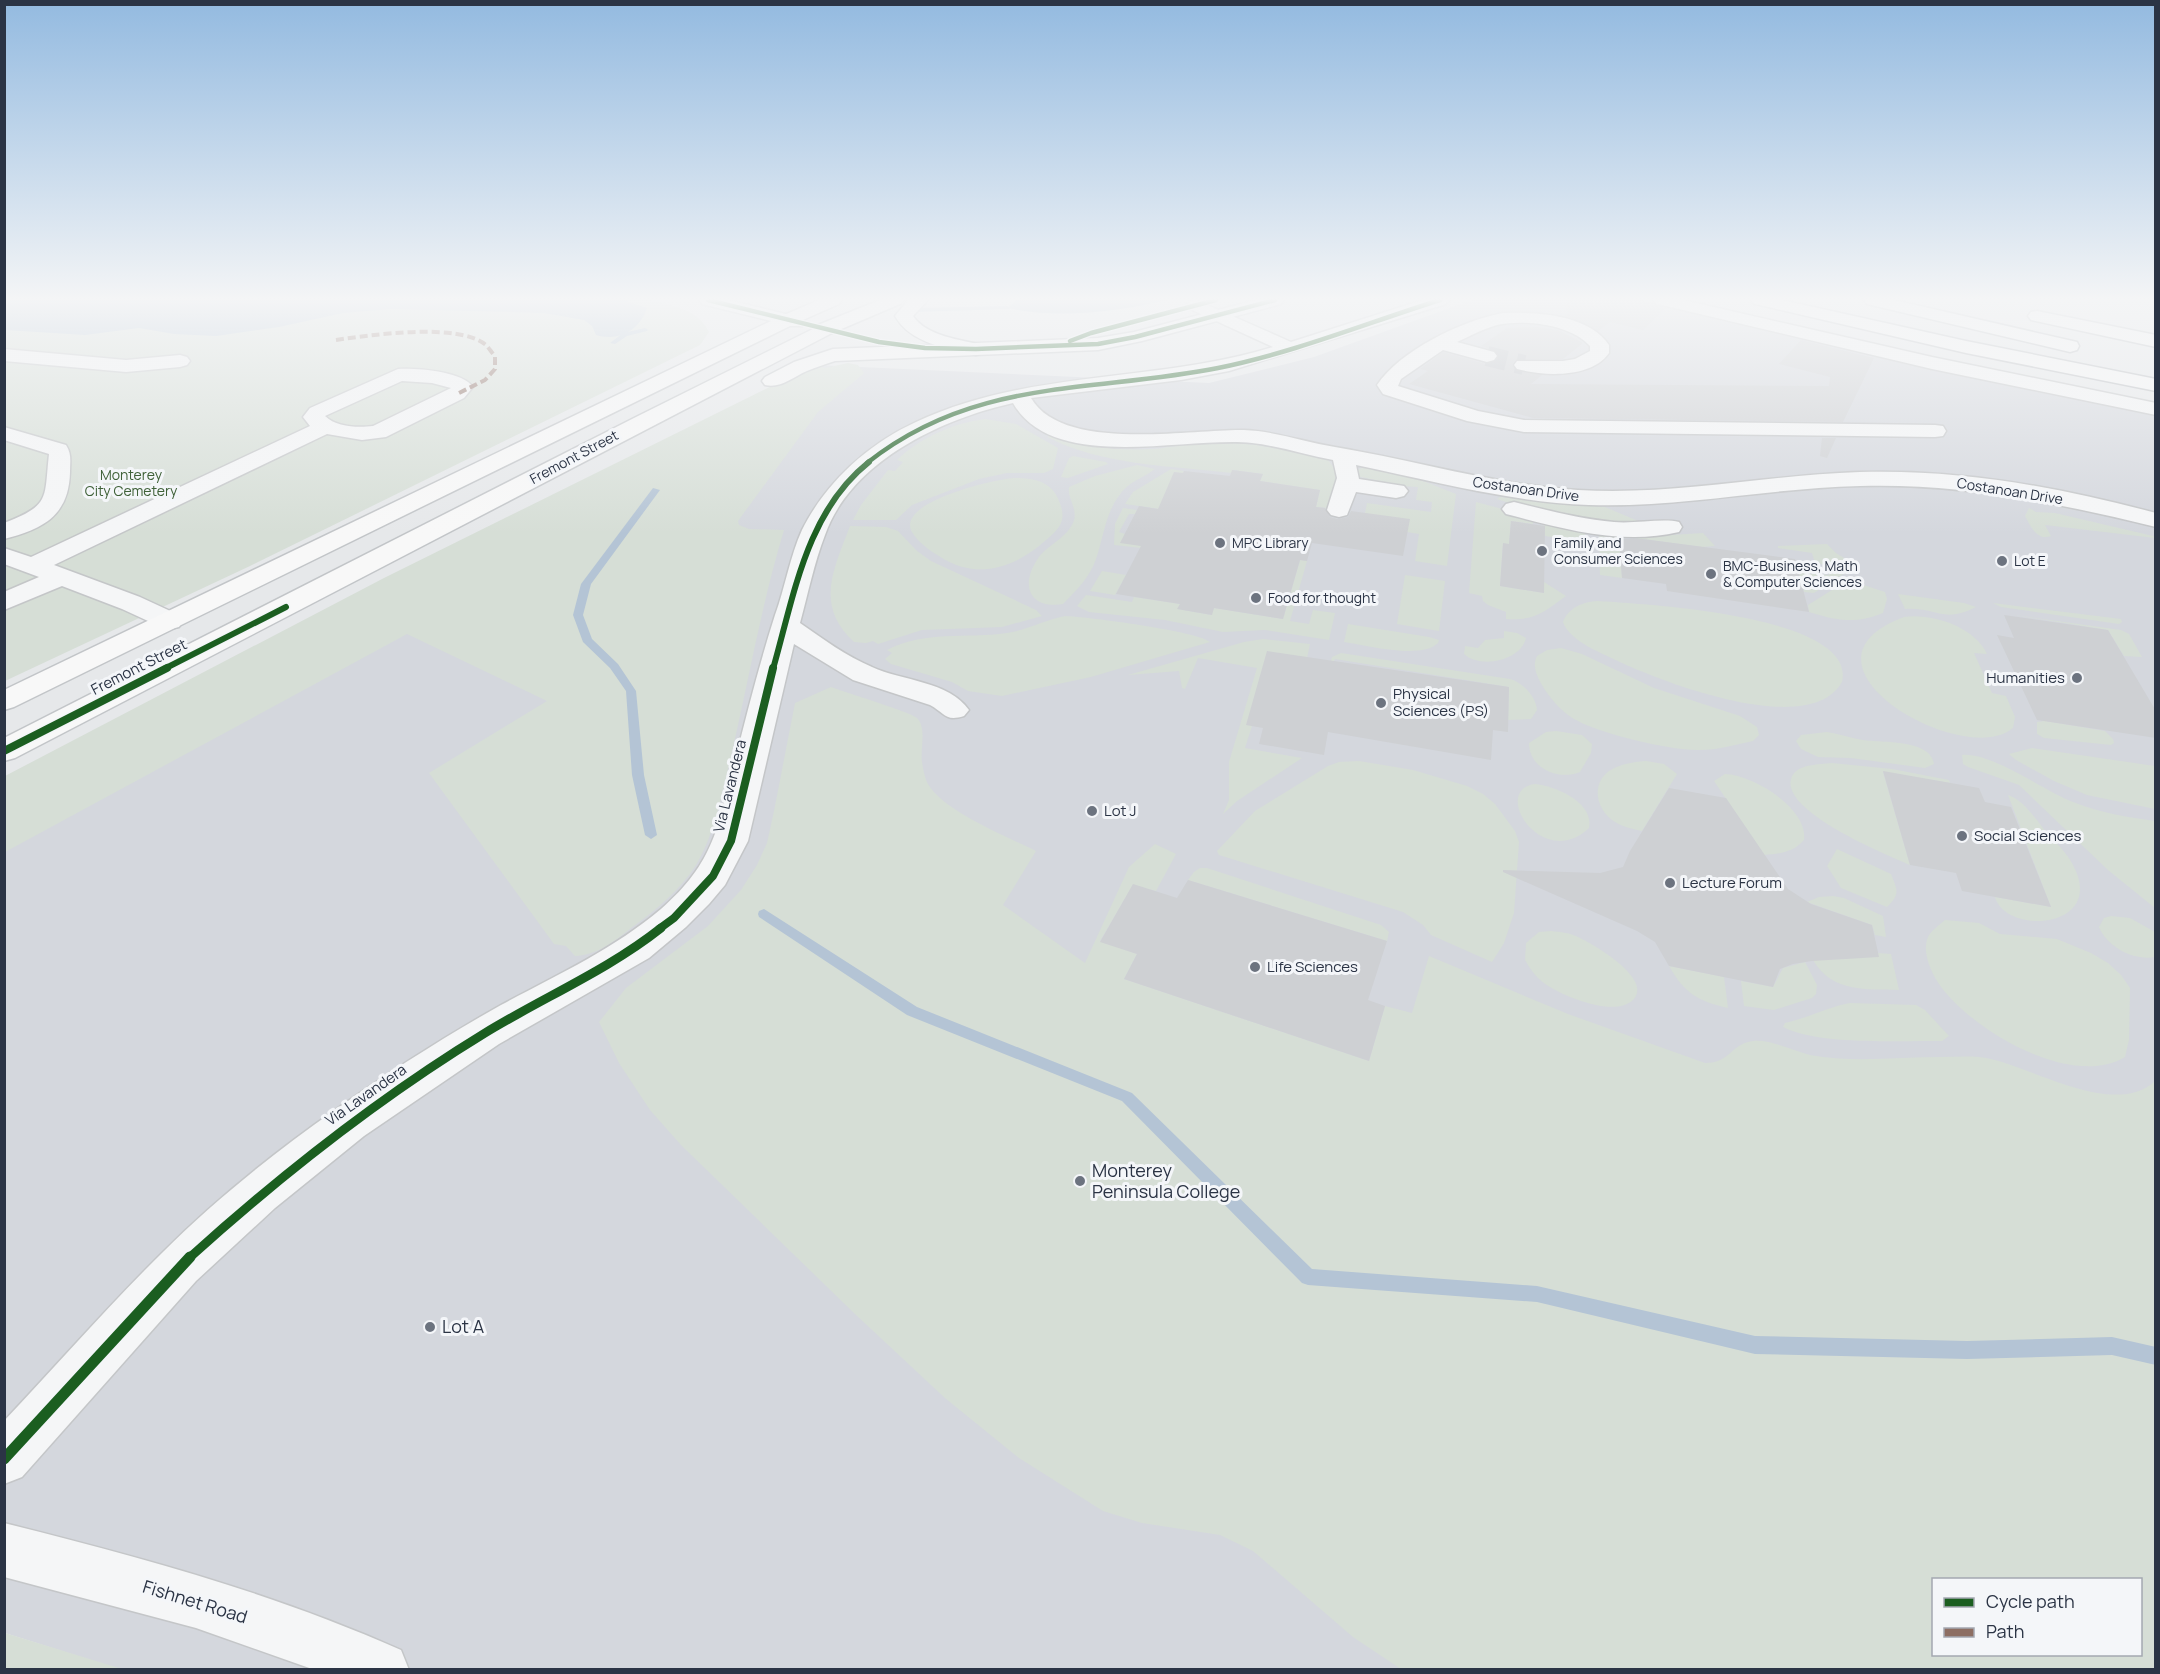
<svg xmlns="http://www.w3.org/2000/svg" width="2160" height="1674" font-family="Manrope,sans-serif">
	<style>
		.built { fill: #d4d7dd; fill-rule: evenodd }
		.green { fill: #d6ded6; fill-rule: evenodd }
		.water { fill: #b4c4d5 }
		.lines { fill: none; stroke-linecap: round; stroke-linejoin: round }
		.stream { fill: #b4c4d5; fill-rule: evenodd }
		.building { fill: #ced0d3 }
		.minor-tunnel { stroke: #c1c4c9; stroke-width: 20; stroke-dasharray: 20 10; stroke-linecap: butt }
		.minor-casing { stroke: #c4c6c8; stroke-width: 3 }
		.major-casing { stroke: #c2c5c8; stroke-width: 3 }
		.highway-casing { stroke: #b8bbbf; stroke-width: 3 }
		.minor { fill: #f5f6f7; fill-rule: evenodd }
		.major { fill: #f8f8f8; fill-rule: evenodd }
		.highway { fill: #f8f8f8; fill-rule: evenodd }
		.quiet { stroke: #8d6e63; stroke-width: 4; stroke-dasharray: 8 4; stroke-linecap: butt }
		.cycleway-far4-casing { stroke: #f4f6f9; stroke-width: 7 }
		.cycleway-far3-casing { stroke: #f4f6f9; stroke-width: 9 }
		.cycleway-far2-casing { stroke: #f4f6f9; stroke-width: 11 }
		.cycleway-far1-casing { stroke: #f4f6f9; stroke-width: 13 }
		.cycleway-casing { stroke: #f4f6f9; stroke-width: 15 }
		.cycleway-far4 { stroke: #1b5e20; stroke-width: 4.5 }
		.cycleway-far3 { stroke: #1b5e20; stroke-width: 6 }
		.cycleway-far2 { stroke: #1b5e20; stroke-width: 8 }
		.cycleway-far1 { stroke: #1b5e20; stroke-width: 9 }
		.cycleway { stroke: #1b5e20; stroke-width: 11 }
		.poi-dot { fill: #6c737f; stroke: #f4f6f9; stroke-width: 2 }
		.labels { text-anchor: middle; stroke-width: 6; stroke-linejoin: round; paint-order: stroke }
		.far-street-label { font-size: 14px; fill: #2b3445; stroke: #f4f6f9 }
		.far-park-label { font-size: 14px; fill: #3f6138; stroke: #f4f6f9 }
		.far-poi-label { font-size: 14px; fill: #2b3445; stroke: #f4f6f9; text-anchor: start }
		.street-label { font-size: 15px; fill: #2b3445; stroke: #f4f6f9 }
		.poi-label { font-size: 15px; fill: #2b3445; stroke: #f4f6f9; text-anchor: start }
		.near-poi-label { font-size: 18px; fill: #2b3445; stroke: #f4f6f9; text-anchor: start }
		.near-street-label { font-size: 18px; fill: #2b3445; stroke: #f4f6f9 }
	</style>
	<rect width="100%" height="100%" fill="#e6e8ea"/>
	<path class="built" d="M1472 300H1643L1906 364 2155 415V1669L122 1670 5 1633V783L816 365 1209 383 1314 357ZM1934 1580H2140V1654H1934Z"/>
	<g class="green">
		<path d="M4 300H651C673 306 698 309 709 332L700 345 250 566 5 681Z"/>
		<path d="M848 363 858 365 864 373 862 375 818 412 738 521 739 525 749 529 784 530C761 606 748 684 730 761 721 796 715 833 696 865 680 890 655 911 631 928 615 941 597 955 575 956L566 946 554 944 429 773 547 701 407 634 5 852V776L384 578 800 372 816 365 825 368Z"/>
		<path d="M985 419 1016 424 1058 448 1053 469 1044 473H1007L979 479 912 505 896 520H853L861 505 888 470 895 471 903 462 897 460C920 438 953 423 985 419Z"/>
		<path d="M1049 435C1083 447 1118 451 1154 449 1174 447 1194 442 1214 442 1252 442 1290 450 1328 460 1342 475 1333 490 1328 508L1316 507 1320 490 1260 481 1263 474 1233 470 1231 473C1174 466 1098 465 1048 437Z"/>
		<polygon points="1073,456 1106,462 1108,464 1068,478 1061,477 1069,458"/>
		<path d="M1137 465 1155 469C1145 477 1130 481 1121 493 1105 513 1104 536 1096 559 1090 577 1076 591 1063 604 1030 609 1020 586 1037 560 1046 545 1065 540 1073 523 1079 509 1067 499 1069 487L1095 476Z"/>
		<polygon points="1364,467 1418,479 1456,494 1447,566 1415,561 1419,534 1407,532 1365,513 1367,503 1431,512 1432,502 1416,500 1418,487 1401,486 1357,476 1355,471"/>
		<polygon points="1171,469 1184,471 1160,509 1125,504 1133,492"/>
		<path d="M1014 478C1033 478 1052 481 1059 501 1062 508 1064 515 1061 523 1057 532 1047 539 1039 546 1009 570 973 579 939 556 929 550 918 542 912 532 895 502 995 479 1014 478Z"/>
		<polygon points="1500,497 1605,507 1650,526 1628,526 1523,508 1497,499"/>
		<path d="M1476 502 1533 517V524L1511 521 1509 544H1503L1500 586 1544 593V582L1566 596C1544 612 1535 621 1506 619V612L1488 605 1483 601 1482 596 1469 593Z"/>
		<polygon points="1123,508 1137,510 1135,514 1129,514 1119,532 1125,534 1142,546 1141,548 1114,545 1115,524"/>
		<path d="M2029 508 2036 512 2055 513 2153 536 2155 538 2045 525 2051 536C2037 541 2031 527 2025 516Z"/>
		<polygon points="1543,519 1585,527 1585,542 1545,536"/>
		<path d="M850 526 886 527 898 531 917 551 931 561 1036 610 1042 616 1002 627 922 630 878 644 873 641 866 643 854 642C814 605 834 569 850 526Z"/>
		<polygon points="1599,529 1656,536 1703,533 1715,546 1702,547 1619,536 1622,578 1600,575"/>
		<polygon points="1827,544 1836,553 1854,564 1854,567 1814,593 1804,592 1799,573 1829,575 1826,565 1815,563 1812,553 1778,548 1778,546"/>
		<polygon points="1300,560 1307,561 1290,621 1309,624 1313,610 1335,613 1329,640 1265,630 1223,632 1165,620 1089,612 1077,606 1086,595 1132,602 1134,597 1180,604 1178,609 1211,615 1214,608 1283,619"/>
		<polygon points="1102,571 1126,575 1115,595 1090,591"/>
		<polygon points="1405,575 1445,581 1439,631 1397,624"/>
		<path d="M1848 580 1885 592 1887 599 1883 613C1855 624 1838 621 1809 612L1808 605Z"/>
		<path d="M1898 594 1964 603 1976 607C1942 624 1938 607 1905 609Z"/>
		<path d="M1598 601C1639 604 1858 614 1842 682 1810 739 1666 683 1622 663 1604 654 1570 642 1563 622 1569 607 1583 602 1598 601Z"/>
		<polygon points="1993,603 2121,619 2122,622 2119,624 2001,607"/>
		<polygon points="2008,614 2121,630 2129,634 2142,657 2124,656 2108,630"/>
		<path d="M1065 616C1088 617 1197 631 1210 642L1091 677 1002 696 968 691 952 682 891 664 885 659 892 653 887 650C926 630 965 639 1007 633 1027 630 1045 620 1065 616Z"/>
		<path d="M1904 617C1932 613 1975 627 1987 654L1974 653 1992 693 2006 696 2015 717 2013 728C1965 770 1778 664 1904 617Z"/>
		<path d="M1348 624 1429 637 1439 640 1438 643C1421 660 1366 645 1344 642Z"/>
		<path d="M1504 631 1517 633 1526 638C1521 661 1480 669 1464 654L1465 646 1478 648 1485 640 1504 638Z"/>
		<polygon points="1263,639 1310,644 1307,658 1252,726 1245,748 1302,758 1237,801 1223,814 1229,800 1229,762 1257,668 1198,658 1185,689 1182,688 1179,671 1128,675 1244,642"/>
		<path d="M1561 648 1582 654 1654 688 1740 716 1757 727 1759 735 1753 741C1735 745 1717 750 1699 750 1673 751 1601 734 1578 721 1565 715 1553 702 1545 690 1539 680 1531 667 1537 656L1547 650Z"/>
		<path d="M1341 653 1510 679C1523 683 1536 696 1537 710L1531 719 1508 720 1509 687 1335 659 1334 661H1331L1332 657Z"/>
		<path d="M831 687C844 692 913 713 917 718 927 728 920 749 922 762 923 769 925 779 928 784 943 811 1008 837 1036 851L1003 905 1085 963 1129 867 1155 844 1176 854 1156 891 1133 885 1100 941 1137 954 1124 979 1369 1061 1385 1006 1412 1013 1429 956 1568 1014 1705 1063C1731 1063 1730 1044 1753 1041 1771 1039 1792 1051 1810 1055 1852 1063 1899 1057 1942 1057 1958 1057 1975 1055 1991 1059 2035 1069 2116 1118 2155 1081V1669H1401L1353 1637 1253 1551 1220 1535 1142 1523 1103 1511 1019 1458 945 1398 855 1314 681 1145 650 1110 619 1063 599 1022 626 988 708 926 741 890 757 865 767 843 774 811 795 703ZM1934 1580H2140V1654H1934Z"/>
		<polygon points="2045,721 2105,731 2113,739 2114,743 2111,745 2044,738 2037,734 2037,722"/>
		<path d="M1556 731 1582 735 1592 744 1591 753 1580 772C1558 781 1529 768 1529 743L1546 732Z"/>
		<path d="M1827 732C1839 734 1851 738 1863 740 1882 743 1931 739 1934 764L1925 768 1851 758 1818 757 1801 749 1796 741 1801 735Z"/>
		<polygon points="2032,748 2155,766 2155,809 2087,795 2054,781 2016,760 2009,754"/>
		<path d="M1962 755C1992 752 2044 791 2073 802 2100 813 2128 817 2155 821V908L2108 870 2019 785 1968 767 1963 764Z"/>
		<polygon points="1359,761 1413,770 1467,786 1483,794 1495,804 1515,831 1519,842 1514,913 1504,943 1492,962 1431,935 1423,925 1403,912 1219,855 1217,851 1255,811 1328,766 1339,762"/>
		<path d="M1646 761 1664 764 1677 774 1642 831C1633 829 1623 827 1615 822 1597 811 1590 785 1609 771 1620 764 1633 762 1646 761Z"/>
		<path d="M1832 763 1892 769 1949 780 1950 783 1883 772 1910 865C1885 854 1782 812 1791 779 1796 763 1819 765 1832 763Z"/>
		<path d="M1725 774C1753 775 1808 808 1804 840 1794 852 1779 854 1764 855L1714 781Z"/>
		<path d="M1535 784C1555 786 1594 802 1589 828 1542 872 1490 790 1535 784Z"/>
		<path d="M2008 795C2024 800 2037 821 2047 833 2056 843 2067 853 2073 865 2107 929 2006 936 1995 897L2051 907Z"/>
		<path d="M1837 849 1891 874C1897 890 1901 894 1887 907L1841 888 1827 866Z"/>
		<polygon points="1200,868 1207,868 1381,925 1389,932 1387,941 1188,880 1194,872"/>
		<polygon points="1833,896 1844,898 1883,916 1886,937 1875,935 1872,925 1807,902 1819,897"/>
		<path d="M2111 916 2130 918 2155 932V957C2134 961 2107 947 2099 927L2104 918Z"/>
		<path d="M1945 920 1979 923 2000 934 2057 939 2091 953 2108 963 2121 975 2130 988 2129 1040 2125 1057C2071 1090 1967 1028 1937 981 1930 969 1922 951 1928 937 1931 931 1939 925 1945 920Z"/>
		<path d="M1551 931C1561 932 1570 933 1578 937 1593 944 1654 979 1633 1000 1615 1017 1568 998 1550 987 1539 981 1531 971 1525 960L1526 943 1539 932Z"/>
		<path d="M1878 953 1891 954 1899 990C1867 989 1832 993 1813 960Z"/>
		<polygon points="1805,962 1817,985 1816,994 1812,998 1774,1010 1744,1006 1741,981 1773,987 1783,968"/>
		<path d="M1669 966 1724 977 1728 1008C1698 1001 1685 994 1669 966Z"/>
		<path d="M1850 1003 1916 1005 1925 1010 1949 1036 1942 1041C1898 1040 1822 1046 1783 1027L1785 1023C1808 1018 1828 1007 1850 1003Z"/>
		<polygon points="5,1633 122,1669 5,1669"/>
	</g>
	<g class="water">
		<path d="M4 300H623L647 308C640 330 619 342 596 335L592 326 584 320 544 313 391 309 343 313 279 327 216 336 174 334 139 328 85 335 5 330Z"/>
		<path d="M1017 300H1167C1115 312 1060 319 1007 308Z"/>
	</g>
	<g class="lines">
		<g class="stream">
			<polygon points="1007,306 1010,308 1009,309 913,312 910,310 913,308"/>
			<polygon points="645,328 648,330 647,331 627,336 615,344 610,343 623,333"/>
			<polygon points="653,488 660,490 591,584 583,615 592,639 618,664 636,691 644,775 657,835 651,839 645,835 632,775 626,691 610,668 583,642 573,615 581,584"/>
			<polygon points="764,909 917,1007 1132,1093 1312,1269 1537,1286 1755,1336 1967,1341 2112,1337 2156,1347 2156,1365 2112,1355 1967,1359 1755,1354 1537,1302 1308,1285 1302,1283 1122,1101 907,1015 759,917 758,914 759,911"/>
		</g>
	</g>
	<g class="building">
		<polygon points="1568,300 1640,300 1666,308 1643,330 1610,322 1598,331 1589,325 1565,316 1570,312 1566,311"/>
		<polygon points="1537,327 1558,330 1583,343 1563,359 1515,360 1512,365 1517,371 1542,375 1531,384 1829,386 1830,377 1779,364 1801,340 1874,358 1843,422 1533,418 1409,384 1428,371 1420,369 1443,352 1486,364 1495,362 1499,356 1496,351 1481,346 1507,328"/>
		<polygon points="1822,438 1836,438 1827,458 1820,456"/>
		<polygon points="1232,470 1263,474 1260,481 1320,490 1316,507 1325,508 1330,517 1338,519 1348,517 1351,511 1410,519 1403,556 1312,543 1307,561 1300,560 1283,619 1214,608 1212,615 1177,609 1180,604 1116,594 1141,546 1120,543 1139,506 1158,509 1174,472 1183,473 1184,471 1230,476"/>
		<polygon points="1511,521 1545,526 1544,593 1500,586 1503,543 1509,544"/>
		<polygon points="1619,539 1643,539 1795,559 1809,612 1667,591 1666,584 1622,578"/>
		<polygon points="2004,615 2108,630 2156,711 2156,738 2037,720 1997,635 2014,638"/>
		<polygon points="1267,651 1509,687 1508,732 1493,730 1491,760 1328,732 1324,755 1259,744 1263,728 1246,725"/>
		<polygon points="1883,771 1979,788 1985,802 2011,807 2051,907 1962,891 1956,873 1910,865"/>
		<polygon points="1669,788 1726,798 1788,889 1811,904 1872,925 1879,957 1812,961 1793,964 1780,969 1773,987 1669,966 1655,942 1637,931 1503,872 1503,870 1600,873 1623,867 1630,851"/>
		<polygon points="1188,880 1387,941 1368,1000 1385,1006 1369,1061 1124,979 1137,954 1100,942 1133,884 1177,898"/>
	</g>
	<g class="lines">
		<polyline class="minor-tunnel" points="1487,356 1524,365"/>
		<g class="minor-casing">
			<g id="minor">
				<path d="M1196 300 1291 342 1423 300H1449L1446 304 1229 371 1181 380 1031 398C1063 453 1190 429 1244 430 1274 431 1305 442 1335 447 1414 460 1496 485 1578 490 1672 496 1766 475 1860 472 1960 469 2059 487 2156 513V527C2058 503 1961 483 1860 486 1769 488 1680 508 1589 505 1510 502 1433 481 1356 465L1359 479 1404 486 1408 491 1404 496 1396 498 1356 492 1347 515 1339 517 1331 515 1327 510 1337 478 1333 460C1306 455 1279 446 1252 443 1186 436 1053 474 1013 403 942 419 851 461 825 535 814 563 808 594 800 623 823 639 846 656 872 667 902 681 949 681 969 710L964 716C945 722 945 713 930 705L853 680 794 644 748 841 725 885 709 904 686 927 649 958 499 1044 364 1136 275 1208 196 1281 22 1477 4 1484V1421C57 1365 108 1306 163 1252 215 1200 275 1152 335 1110 388 1073 444 1037 501 1005 555 976 614 949 661 909 715 862 718 826 735 761 747 712 760 662 775 615 785 588 790 556 802 530 826 482 868 444 916 422 1029 369 1156 383 1273 347L1190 309 1187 305 1190 301Z"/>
				<polygon points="1653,300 1683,300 1932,357 2156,403 2156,415 1932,369 1662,305 1656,304"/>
				<path d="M1503 313C1537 312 1588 314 1609 345V353C1591 379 1543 376 1517 369L1514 365 1517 361H1563L1575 359 1590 351V346C1570 324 1525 319 1497 325 1483 329 1470 336 1457 342L1494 352 1497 356 1494 360 1487 362 1443 350 1401 379 1398 386 1478 411 1524 420 1935 425 1943 426 1946 431 1943 436 1935 437 1524 432 1467 421 1383 394 1377 385C1401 350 1461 321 1503 313Z"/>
				<polygon points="4,349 126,360 180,355 187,357 190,361 187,365 180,367 126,372 4,361"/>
				<path d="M398 369C416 368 462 371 473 387L464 398 386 437 362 440 327 434 54 565 140 597 179 615 183 621 179 627 170 629 161 627 122 609 62 586 4 610V592L39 577 4 564V548L31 557 310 426 303 417 310 408ZM402 381 432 383 451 388 373 426C358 428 336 427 325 416Z"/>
				<path d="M4 427 66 445C72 454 70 462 70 472 69 515 44 529 4 539V523C51 505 44 499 49 454L4 440Z"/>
				<path d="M1514 502C1547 510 1580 519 1614 522 1634 524 1663 518 1679 522L1682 527 1679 532C1621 546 1561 528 1506 514L1502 509 1506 504Z"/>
				<path d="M4 1523C143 1558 270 1592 401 1650L409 1670H315L196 1628 4 1577Z"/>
			</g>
		</g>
		<g class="major-casing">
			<g id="major">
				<polygon points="699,300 728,300 802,318 805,322 802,326 790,326 14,707 4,710 4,690 771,321 702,304"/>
				<path d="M1256 300H1284L1281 304 1142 341 1098 350 835 361C826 364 816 367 807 371 793 377 780 389 765 385L762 381 765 377 794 362 833 349 1098 338 1134 332Z"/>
				<polygon points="825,323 832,325 834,329 832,333 15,758 4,761 4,738 634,418"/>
			</g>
		</g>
		<g class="highway-casing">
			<g id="highway">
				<polygon points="819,300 842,300 839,304 794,324 782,324 779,320 782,316"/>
				<polygon points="880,300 903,300 900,304 832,333 818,333 816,329 818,325"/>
				<path d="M908 300H928L913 316C926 336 961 340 983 345L986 349 983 353 976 355C947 348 911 344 895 316Z"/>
				<polygon points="1751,300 1782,300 1966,341 2156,379 2156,391 1966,353 1760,305 1754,304"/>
				<polygon points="1864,300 1894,300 2077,342 2079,346 2077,350 2070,352 1867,304"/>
				<polygon points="2037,311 2156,335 2156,347 2031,320 2028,316 2031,312"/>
			</g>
		</g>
		<use href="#minor" class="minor"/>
		<use href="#major" class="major"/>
		<use href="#highway" class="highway"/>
		<path class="quiet" d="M336 340C370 335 459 322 486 345 489 348 492 353 495 356V369L485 380 457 394"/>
		<g class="cycleway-far4-casing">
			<g id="cycleway-far4">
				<polyline points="708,300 879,342 925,348 976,349 1098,344 1135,337 1275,300"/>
				<polyline points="1070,341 1091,333 1216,300"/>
				<path d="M867 463C975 377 1092 393 1218 368 1293 353 1367 323 1440 300"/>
			</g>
		</g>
		<g class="cycleway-far3-casing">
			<g id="cycleway-far3">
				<polyline points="164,669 286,607"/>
				<path d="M773 669C794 596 806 512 869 462"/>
			</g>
		</g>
		<g class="cycleway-far2-casing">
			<g id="cycleway-far2">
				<polyline points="4,751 167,668"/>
				<polyline points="659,929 674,918 713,876 731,841 773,668"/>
			</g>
		</g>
		<g class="cycleway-far1-casing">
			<path id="cycleway-far1" d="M188 1259C282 1174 377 1099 485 1033 544 997 608 970 661 928"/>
		</g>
		<g class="cycleway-casing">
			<polyline id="cycleway" points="4,1459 190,1257"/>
		</g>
		<use href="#cycleway-far4" class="cycleway-far4"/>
		<use href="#cycleway-far3" class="cycleway-far3"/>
		<use href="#cycleway-far2" class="cycleway-far2"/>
		<use href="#cycleway-far1" class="cycleway-far1"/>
		<use href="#cycleway" class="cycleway"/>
	</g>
	<linearGradient id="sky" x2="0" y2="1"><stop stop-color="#93bae0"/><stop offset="0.56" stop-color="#f4f5f6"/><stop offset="1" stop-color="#f4f5f6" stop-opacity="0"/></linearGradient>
	<rect width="2160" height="534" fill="url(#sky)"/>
	<g class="poi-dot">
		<circle cx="1220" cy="543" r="6"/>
		<circle cx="1542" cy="551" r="6"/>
		<circle cx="2002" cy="561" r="6"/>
		<circle cx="1711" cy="574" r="6"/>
		<circle cx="1256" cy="598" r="6"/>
		<circle cx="2077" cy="678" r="6"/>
		<circle cx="1381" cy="703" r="6"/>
		<circle cx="1092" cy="811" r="6"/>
		<circle cx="1962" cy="836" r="6"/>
		<circle cx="1670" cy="883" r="6"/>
		<circle cx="1255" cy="967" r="6"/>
		<circle cx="1080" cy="1181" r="6"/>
		<circle cx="430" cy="1327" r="6"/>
	</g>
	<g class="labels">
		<g class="far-street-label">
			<text transform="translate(574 457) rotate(-28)" y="5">Fremont Street</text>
			<text transform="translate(1526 489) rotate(8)" y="5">Costanoan Drive</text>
			<text transform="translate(2010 491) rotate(9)" y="5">Costanoan Drive</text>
		</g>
		<g class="far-park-label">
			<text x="131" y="480">Monterey<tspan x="131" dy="16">City Cemetery</tspan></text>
		</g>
		<g class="far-poi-label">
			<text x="1232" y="548">MPC Library</text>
			<text x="1554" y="548">Family and<tspan x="1554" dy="16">Consumer Sciences</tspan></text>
			<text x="2014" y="566">Lot E</text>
			<text x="1723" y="571">BMC-Business, Math<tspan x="1723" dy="16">&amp; Computer Sciences</tspan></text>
			<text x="1268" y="603">Food for thought</text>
		</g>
		<g class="street-label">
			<text transform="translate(139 667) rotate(-27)" y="5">Fremont Street</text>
			<text transform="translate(730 786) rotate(-76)" y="5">Via Lavandera</text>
			<text transform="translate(366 1095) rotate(-35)" y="5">Via Lavandera</text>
		</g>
		<g class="poi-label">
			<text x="2065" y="683" text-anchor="end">Humanities</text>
			<text x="1393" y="699">Physical<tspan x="1393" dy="17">Sciences (PS)</tspan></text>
			<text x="1104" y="816">Lot J</text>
			<text x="1974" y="841">Social Sciences</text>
			<text x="1682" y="888">Lecture Forum</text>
			<text x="1267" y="972">Life Sciences</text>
		</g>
		<g class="near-poi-label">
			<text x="1092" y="1177">Monterey<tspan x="1092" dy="21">Peninsula College</tspan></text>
			<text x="442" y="1333">Lot A</text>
		</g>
		<g class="near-street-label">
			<text transform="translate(195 1602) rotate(17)" y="6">Fishnet Road</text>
		</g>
	</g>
	<rect width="2160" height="1674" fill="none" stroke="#2b3445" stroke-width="12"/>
	<rect x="1932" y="1578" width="210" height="78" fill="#f4f6f9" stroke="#a4a8b1" stroke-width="1.5"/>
	<rect x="1944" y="1598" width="30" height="9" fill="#1b5e20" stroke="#a4a8b1" stroke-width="1.5"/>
	<text x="1986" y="1608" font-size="18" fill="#2b3445">Cycle path</text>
	<rect x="1944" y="1628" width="30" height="9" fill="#8d6e63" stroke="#a4a8b1" stroke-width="1.5"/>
	<text x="1986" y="1638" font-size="18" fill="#2b3445">Path</text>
</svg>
